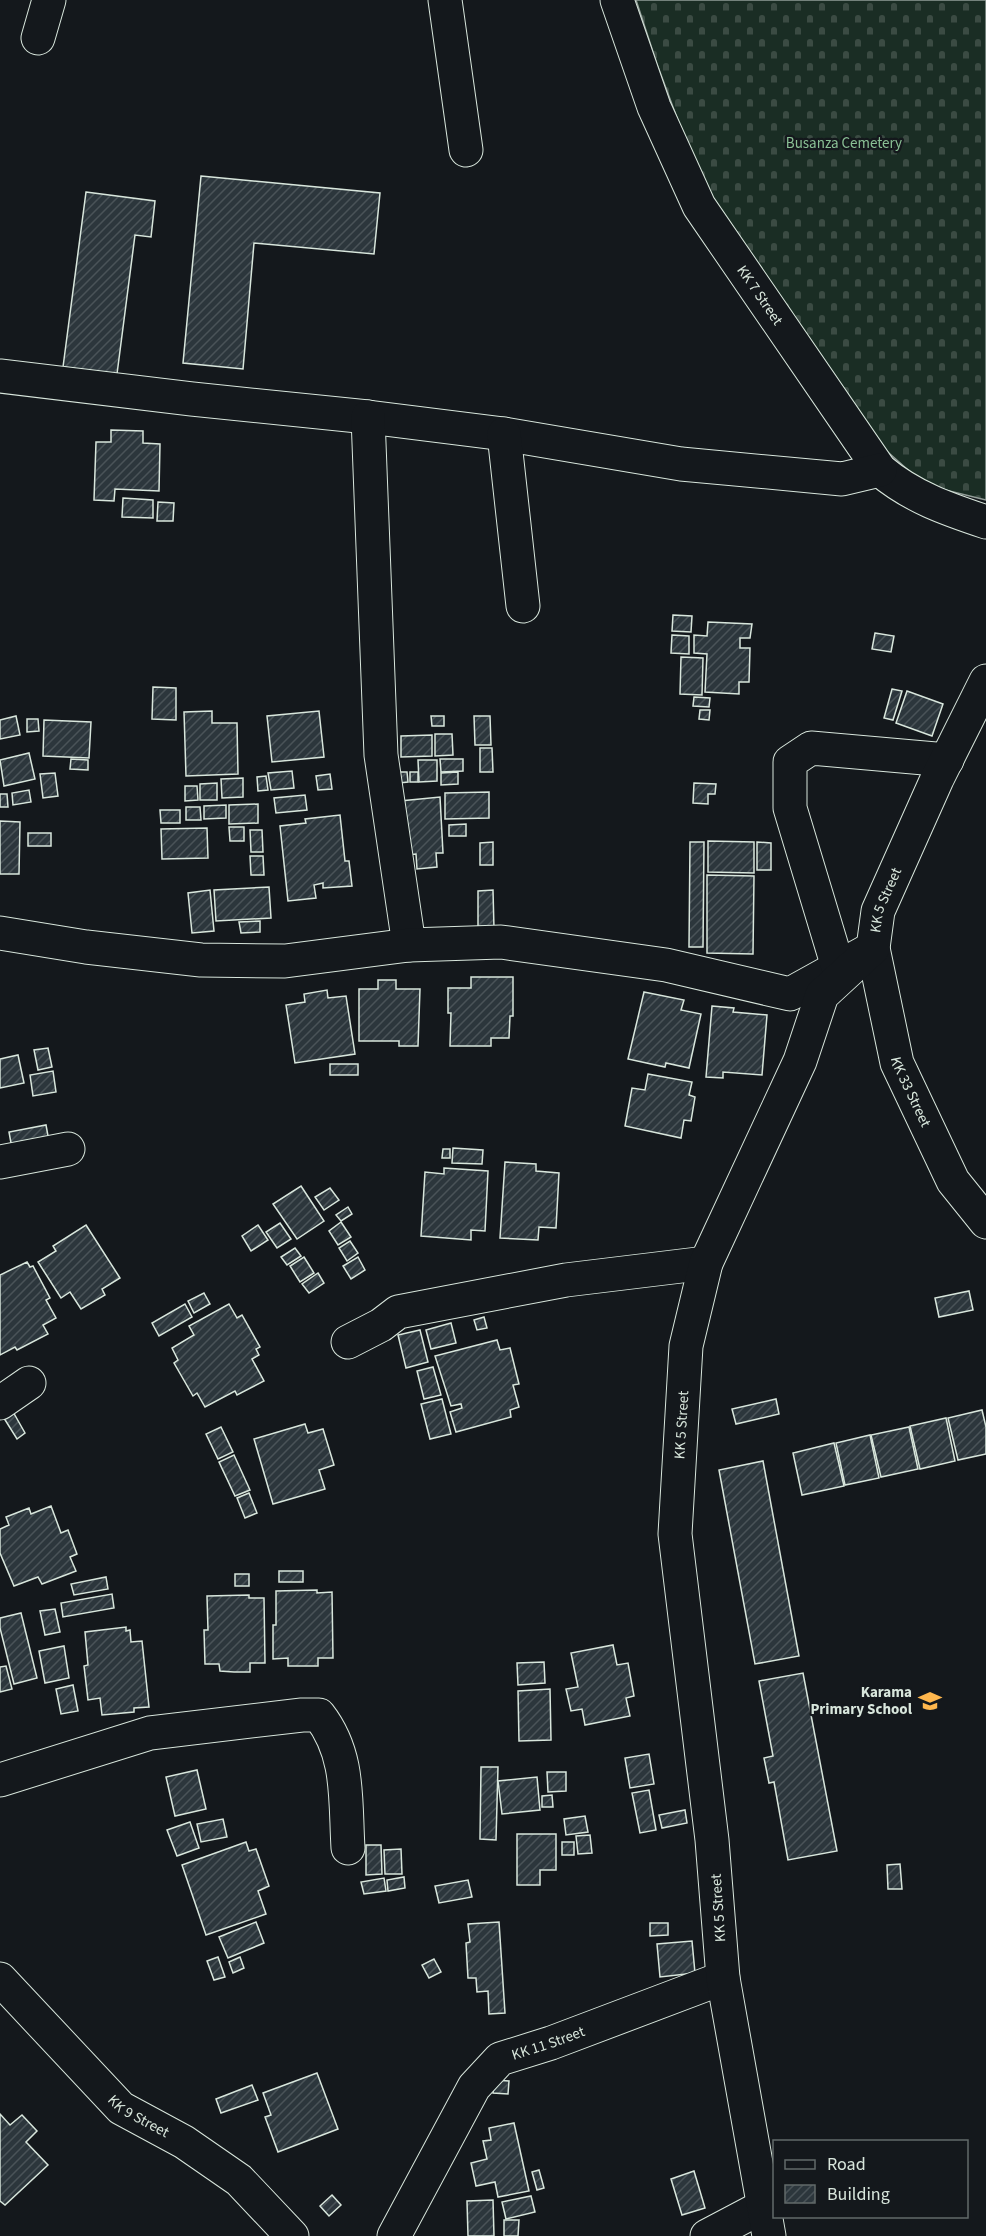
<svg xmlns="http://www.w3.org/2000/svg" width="986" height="2236" font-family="'Source Sans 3',sans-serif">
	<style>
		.cemetery { fill: url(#cemetery-stones); stroke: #939e99; stroke-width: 1.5 }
		.building { fill: url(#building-hatch); stroke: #d8e6dc; stroke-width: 1.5 }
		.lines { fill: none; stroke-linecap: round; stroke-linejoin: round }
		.minor-casing { stroke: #d8e6dc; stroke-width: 35 }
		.minor { stroke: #14181c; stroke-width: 33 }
		.labels { text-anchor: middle; stroke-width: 4.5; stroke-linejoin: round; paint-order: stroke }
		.park-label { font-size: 15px; fill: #8ac095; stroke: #14181c }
		.street-label { font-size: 15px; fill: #d8e6dc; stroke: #14181c }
		.poi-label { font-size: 15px; font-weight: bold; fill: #d8e6dc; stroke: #14181c; text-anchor: end }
	</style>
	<defs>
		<pattern id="cemetery-stones" width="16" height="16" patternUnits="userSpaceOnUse" patternTransform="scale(1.5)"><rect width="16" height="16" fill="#1a2d24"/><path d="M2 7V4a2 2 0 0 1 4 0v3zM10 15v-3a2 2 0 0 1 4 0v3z" fill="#3b4b43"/></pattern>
		<pattern id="building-hatch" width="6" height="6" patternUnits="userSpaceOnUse" patternTransform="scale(1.5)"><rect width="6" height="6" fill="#2c363c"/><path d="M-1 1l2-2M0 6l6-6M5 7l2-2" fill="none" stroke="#4a5358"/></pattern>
	</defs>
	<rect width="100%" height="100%" fill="#14181c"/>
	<polygon class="cemetery" points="636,0 986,0 986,500 925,485 881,446 703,188 657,64"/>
	<g class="building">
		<polygon points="201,176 380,193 374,254 254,243 243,369 183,363"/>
		<polygon points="86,192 155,201 151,237 135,235 117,374 63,367"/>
		<polygon points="111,430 143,431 143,443 160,444 159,491 115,489 114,501 94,500 96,442 111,442"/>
		<polygon points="123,498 153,500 153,518 122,517"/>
		<polygon points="158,502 174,503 173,521 157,521"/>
		<polygon points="673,615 692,616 691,632 672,631"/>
		<polygon points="708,622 752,624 750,638 740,638 740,648 750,648 749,682 739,682 739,694 705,692 707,654 694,653 694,635 707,636"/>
		<polygon points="875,633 894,636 891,652 872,649"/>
		<polygon points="672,635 689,636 689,654 671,653"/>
		<polygon points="681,657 703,658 702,695 680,694"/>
		<polygon points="153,687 176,688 176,720 152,719"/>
		<polygon points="892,689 902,691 893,720 884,718"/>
		<polygon points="907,691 943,704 932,736 896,723"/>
		<polygon points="694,697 710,698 709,707 693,706"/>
		<polygon points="700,710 710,710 709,720 699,719"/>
		<polygon points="212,711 212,723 237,723 238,774 186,776 184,712"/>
		<polygon points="319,711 324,757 272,762 267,716"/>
		<polygon points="16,716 20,735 0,739 0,720"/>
		<polygon points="431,716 444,716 444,726 432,726"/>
		<polygon points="474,716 490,716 491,745 475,745"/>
		<polygon points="27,719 38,719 39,731 27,732"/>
		<polygon points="44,720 91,722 89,758 43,756"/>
		<polygon points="435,734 452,734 453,755 435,756"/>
		<polygon points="432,735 432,756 401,757 401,736"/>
		<polygon points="480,748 492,748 493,772 480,772"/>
		<polygon points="29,753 35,779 4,786 0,760"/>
		<polygon points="71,759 88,760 88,770 70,769"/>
		<polygon points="440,759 463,759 463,771 441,772"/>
		<polygon points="418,760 437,760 437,781 419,782"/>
		<polygon points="292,771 294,788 271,790 268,773"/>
		<polygon points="399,772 407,772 408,782 399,783"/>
		<rect x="410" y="772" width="8" height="10"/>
		<polygon points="458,772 458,784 441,785 441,773"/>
		<polygon points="55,773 58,796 43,798 40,774"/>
		<polygon points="330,774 332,789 318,790 316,776"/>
		<polygon points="266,776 268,790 258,791 257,777"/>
		<polygon points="243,778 243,797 222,798 221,779"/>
		<polygon points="217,783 217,800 200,800 200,784"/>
		<polygon points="694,783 716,784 715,794 708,794 708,804 693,803"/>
		<polygon points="185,786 197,786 198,800 185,801"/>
		<polygon points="29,790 31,802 13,805 12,793"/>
		<polygon points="489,792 489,818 445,819 445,793"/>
		<polygon points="0,794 7,794 8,807 0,807"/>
		<polygon points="305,795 307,810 276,813 274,798"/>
		<polygon points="440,797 443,853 436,853 437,867 417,869 416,854 406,855 400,801"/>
		<polygon points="258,804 258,823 229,824 229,805"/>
		<polygon points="226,805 226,818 204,819 204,806"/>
		<polygon points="186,807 200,807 201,820 186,820"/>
		<polygon points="160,810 180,810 180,823 161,823"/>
		<polygon points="340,815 345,861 349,861 352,886 323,888 323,883 314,885 316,898 288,901 280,826 306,823 305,819"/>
		<polygon points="0,821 20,822 19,874 0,874"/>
		<polygon points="466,824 466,836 449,836 449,825"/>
		<polygon points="229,827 244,827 244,841 230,841"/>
		<polygon points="207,828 208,858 162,859 161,829"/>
		<polygon points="250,830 262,830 263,852 251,852"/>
		<rect x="28" y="833" width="23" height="13"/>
		<polygon points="708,841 754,842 754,873 708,872"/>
		<polygon points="493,842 493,865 480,865 480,843"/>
		<polygon points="690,842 704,842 703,947 689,947"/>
		<polygon points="757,842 771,843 771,870 757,870"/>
		<polygon points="250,856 263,856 264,875 251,875"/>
		<polygon points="707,875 754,876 753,954 707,953"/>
		<polygon points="269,887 271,918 216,921 214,890"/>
		<polygon points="210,890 214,931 192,933 188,893"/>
		<polygon points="493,890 494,929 478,929 478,891"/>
		<polygon points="260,921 260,932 241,933 239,922"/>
		<polygon points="471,977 513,977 513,1016 510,1016 509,1038 491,1038 491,1046 450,1046 451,1013 448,1013 448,988 471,988"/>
		<polygon points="378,980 396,980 396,989 420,989 418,1046 399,1046 399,1041 359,1041 359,989 378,989"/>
		<polygon points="327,990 328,998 346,996 355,1054 295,1063 286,1005 305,1002 304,994"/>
		<polygon points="644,992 684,1000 681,1010 701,1014 689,1068 666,1063 665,1067 628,1059"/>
		<polygon points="712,1006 734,1008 733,1012 767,1015 762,1075 723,1072 723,1078 706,1077"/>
		<polygon points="48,1048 52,1067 38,1070 34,1050"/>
		<polygon points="18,1055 24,1083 0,1088 0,1059"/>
		<rect x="330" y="1064" width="28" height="11"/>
		<polygon points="53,1071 56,1092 33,1096 30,1075"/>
		<polygon points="648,1074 692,1082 689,1095 695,1097 691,1121 684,1120 681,1138 625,1126 632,1088 645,1090"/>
		<polygon points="46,1125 50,1147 13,1154 9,1132"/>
		<polygon points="453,1148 483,1150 482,1164 452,1163"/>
		<polygon points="443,1149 450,1149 450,1158 442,1158"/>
		<polygon points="505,1162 536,1164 536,1171 559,1173 556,1228 539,1227 538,1240 500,1238"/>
		<polygon points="444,1168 488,1171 485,1231 471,1230 471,1240 421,1236 425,1172 444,1174"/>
		<polygon points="301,1186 324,1221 297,1239 273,1204"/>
		<polygon points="330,1188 339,1200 324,1210 315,1197"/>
		<polygon points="348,1207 352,1214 341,1221 336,1215"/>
		<polygon points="341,1222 351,1237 338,1245 329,1231"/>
		<polygon points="280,1223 291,1239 277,1248 266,1232"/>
		<polygon points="86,1225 120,1278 102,1289 105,1295 81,1309 70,1292 61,1298 38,1262 56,1251 53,1246"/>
		<polygon points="258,1225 268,1240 251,1251 242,1236"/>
		<polygon points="350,1241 358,1253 347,1261 339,1248"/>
		<polygon points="295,1248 301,1256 287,1265 281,1257"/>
		<polygon points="304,1257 314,1273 300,1282 290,1266"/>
		<polygon points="358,1257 365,1270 351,1279 343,1266"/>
		<polygon points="27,1262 30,1267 33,1266 50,1298 46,1300 56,1318 43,1325 48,1334 17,1350 15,1347 0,1355 0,1275"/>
		<polygon points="318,1273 324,1283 309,1293 302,1284"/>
		<polygon points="969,1291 973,1310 939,1317 935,1298"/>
		<polygon points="204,1293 210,1304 194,1313 188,1301"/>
		<polygon points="185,1304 192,1317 159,1336 152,1323"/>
		<polygon points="229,1304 237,1318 242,1315 260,1347 256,1349 259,1355 252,1359 264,1381 237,1395 235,1391 205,1407 197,1393 193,1396 174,1363 178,1360 172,1348 194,1335 189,1326"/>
		<polygon points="484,1317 487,1328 477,1330 474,1320"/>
		<polygon points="451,1323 456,1343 431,1349 426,1330"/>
		<polygon points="420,1330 428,1362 406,1368 398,1335"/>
		<polygon points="497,1340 500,1350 510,1348 519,1384 513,1385 519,1407 510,1410 511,1417 456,1432 450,1412 462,1408 461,1404 451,1406 435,1356"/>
		<polygon points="433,1367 441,1395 424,1399 417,1371"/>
		<polygon points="442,1399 451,1434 430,1439 421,1404"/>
		<polygon points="776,1399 779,1414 736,1424 732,1409"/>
		<polygon points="12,1410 25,1433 17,1439 2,1415"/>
		<polygon points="982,1410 986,1427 986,1454 958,1460 948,1418"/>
		<polygon points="946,1418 955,1461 920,1469 910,1426"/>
		<polygon points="305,1424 308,1433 323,1429 334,1465 319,1470 325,1489 273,1504 254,1439"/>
		<polygon points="221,1427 233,1452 218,1459 206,1434"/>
		<polygon points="909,1427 918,1469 881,1477 871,1435"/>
		<polygon points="870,1435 879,1478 845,1485 836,1443"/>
		<polygon points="834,1443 844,1486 802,1495 793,1453"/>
		<polygon points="234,1455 250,1490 235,1496 219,1462"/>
		<polygon points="763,1461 799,1656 755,1664 719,1470"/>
		<polygon points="249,1493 257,1513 245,1518 237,1498"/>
		<polygon points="51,1506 61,1533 68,1530 77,1554 70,1557 76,1571 42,1584 38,1577 14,1586 0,1553 0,1529 9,1525 6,1517 29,1508 31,1514"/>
		<rect x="279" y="1571" width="24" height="11"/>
		<rect x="235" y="1574" width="14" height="12"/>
		<polygon points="106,1577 108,1589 74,1595 71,1584"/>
		<polygon points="317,1590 317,1593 332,1592 333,1658 318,1658 318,1666 288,1666 288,1658 273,1659 273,1625 276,1625 276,1591"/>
		<polygon points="112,1594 114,1608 63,1617 61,1603"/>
		<polygon points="249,1595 249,1598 264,1598 265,1663 250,1663 250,1672 234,1672 220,1671 219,1664 205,1664 204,1630 208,1630 207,1596"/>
		<polygon points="55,1609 60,1632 45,1635 40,1611"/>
		<polygon points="21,1613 37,1678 14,1684 0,1628 0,1618"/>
		<polygon points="126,1627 126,1631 130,1630 131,1642 142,1641 149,1707 134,1708 134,1712 102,1715 100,1698 88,1700 84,1666 88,1665 85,1632"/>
		<polygon points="613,1645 617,1665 628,1663 634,1696 626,1698 630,1716 585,1725 582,1709 571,1711 566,1689 578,1687 571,1653"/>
		<polygon points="64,1646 69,1678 45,1683 39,1651"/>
		<polygon points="544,1662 545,1683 518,1685 517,1663"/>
		<polygon points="6,1666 12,1689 0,1692 0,1667"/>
		<polygon points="803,1673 837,1851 788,1860 774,1782 769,1783 764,1758 773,1756 759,1681"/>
		<polygon points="73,1685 78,1711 61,1714 56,1689"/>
		<polygon points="550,1689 551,1740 519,1741 518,1691"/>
		<polygon points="649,1754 654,1784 630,1788 625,1758"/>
		<polygon points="481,1767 498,1767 496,1840 480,1839"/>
		<polygon points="197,1770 206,1809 175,1816 166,1777"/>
		<polygon points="547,1772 566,1772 566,1791 548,1792"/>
		<polygon points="537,1777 540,1810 502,1814 498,1781"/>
		<polygon points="649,1790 656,1830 640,1833 632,1793"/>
		<polygon points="552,1795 553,1807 542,1807 542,1796"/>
		<polygon points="685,1810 687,1823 662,1828 659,1815"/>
		<polygon points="585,1816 588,1832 566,1835 564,1819"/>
		<polygon points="223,1819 227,1837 201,1842 197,1824"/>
		<polygon points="190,1822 199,1848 177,1856 167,1830"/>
		<polygon points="517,1834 556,1834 556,1870 540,1870 540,1885 517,1885"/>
		<polygon points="590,1835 592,1853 578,1854 576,1836"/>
		<polygon points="246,1842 249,1851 256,1849 269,1886 258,1891 266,1914 206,1935 182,1865"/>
		<rect x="562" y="1842" width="12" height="13"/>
		<polygon points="366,1845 381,1845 382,1874 366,1875"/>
		<polygon points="401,1849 402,1874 385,1874 384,1850"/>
		<polygon points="900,1864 902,1889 888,1889 887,1865"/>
		<polygon points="404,1877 405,1888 388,1891 387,1880"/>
		<polygon points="384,1878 386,1891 364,1894 361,1882"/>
		<polygon points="468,1880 472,1897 439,1903 435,1886"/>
		<polygon points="256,1922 264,1943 228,1958 219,1937"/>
		<polygon points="499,1922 505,2013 489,2014 488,1991 477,1992 476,1978 468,1978 466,1943 470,1942 468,1924"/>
		<polygon points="650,1923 668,1923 668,1935 650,1936"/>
		<polygon points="692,1941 695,1973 660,1977 657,1944"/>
		<polygon points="218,1957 225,1977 214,1980 207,1961"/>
		<polygon points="240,1957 244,1968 233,1973 229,1962"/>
		<polygon points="434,1959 441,1972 429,1978 422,1965"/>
		<polygon points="317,2073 338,2129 278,2152 265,2117 271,2115 263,2093"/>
		<polygon points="494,2080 509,2081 508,2094 493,2093"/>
		<polygon points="252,2085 258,2100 221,2113 216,2099"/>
		<polygon points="0,2114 10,2125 22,2115 37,2131 26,2142 48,2165 5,2205 0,2201"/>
		<polygon points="514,2123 529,2191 498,2197 495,2182 476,2186 471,2163 487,2159 483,2141 491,2140 489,2128"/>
		<polygon points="539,2170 544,2188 537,2190 532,2172"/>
		<polygon points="694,2171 705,2208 682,2215 671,2179"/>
		<polygon points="332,2195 341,2205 329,2216 320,2206"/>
		<polygon points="531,2196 535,2212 506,2219 502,2202"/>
		<polygon points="493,2200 494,2236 468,2236 467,2201"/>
		<polygon points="504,2220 519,2220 518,2236 504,2236"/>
	</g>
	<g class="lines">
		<g class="minor-casing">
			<g id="minor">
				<polyline points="445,0 466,150"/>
				<path id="s1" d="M617 0 654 107 699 206 880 470C912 497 947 509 986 522"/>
				<polyline points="38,38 49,0"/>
				<polyline points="0,376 192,399 368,417 504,434 681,464 842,479 880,470"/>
				<polyline points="368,417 381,755 409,945"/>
				<polyline points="504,434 523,606"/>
				<path id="s2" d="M0 933 86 947 201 960 285 961 409 945 501 942 666 965 790 994 873 948 897 1063 953 1181 986 1222"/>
				<polyline points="838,967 790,808 790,762 811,748 947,760"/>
				<polyline points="0,1162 68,1149"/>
				<polyline points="348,1342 381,1325 398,1312 566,1280 706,1263"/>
				<polyline points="0,1403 29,1383"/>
				<path d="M0 1780 150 1733 302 1715H319C350 1755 345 1799 348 1848"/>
				<path id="s3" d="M0 1979 121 2108 184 2142 239 2180 292 2236"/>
				<path id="s4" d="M394 2236 474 2087 500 2059 551 2043 723 1978"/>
				<polyline points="707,2236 762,2207"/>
				<path id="s5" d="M769 2236 723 1978 712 1840 675 1534 686 1346 706 1263 800 1061 822 995 873 948 878 911 937 779 986 681"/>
			</g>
		</g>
		<use href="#minor" class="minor"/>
	</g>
	<defs>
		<g id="school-bare" transform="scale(1.8)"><path d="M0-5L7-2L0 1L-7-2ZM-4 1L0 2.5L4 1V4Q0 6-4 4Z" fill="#ffb74d" stroke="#14181c" stroke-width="2.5" paint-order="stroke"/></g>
	</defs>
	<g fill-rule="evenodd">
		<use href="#school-bare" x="930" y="1701"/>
	</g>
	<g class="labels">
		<g class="park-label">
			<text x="844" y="148">Busanza Cemetery</text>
		</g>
		<g class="street-label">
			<text dy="5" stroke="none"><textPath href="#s1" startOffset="330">KK 7 Street</textPath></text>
			<text dy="5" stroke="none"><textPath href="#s5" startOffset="1394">KK 5 Street</textPath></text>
			<text dy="5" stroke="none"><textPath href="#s2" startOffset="1042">KK 33 Street</textPath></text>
			<text dy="5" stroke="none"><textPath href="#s5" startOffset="818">KK 5 Street</textPath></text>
			<text transform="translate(718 1908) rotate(-94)" y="5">KK 5 Street</text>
			<text dy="5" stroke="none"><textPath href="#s4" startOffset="258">KK 11 Street</textPath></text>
			<text dy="5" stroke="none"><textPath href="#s3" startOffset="196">KK 9 Street</textPath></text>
		</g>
		<g class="poi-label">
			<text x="912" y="1697">Karama<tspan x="912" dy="17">Primary School</tspan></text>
		</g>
	</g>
	<rect x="773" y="2140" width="195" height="78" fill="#14181c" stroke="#626a69" stroke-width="1.5"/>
	<rect x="785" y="2160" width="30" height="9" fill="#14181c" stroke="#626a69" stroke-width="1.5"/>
	<text x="827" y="2170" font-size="18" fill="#d8e6dc">Road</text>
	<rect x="785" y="2185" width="30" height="18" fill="url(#building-hatch)" stroke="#626a69" stroke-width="1.5"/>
	<text x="827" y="2200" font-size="18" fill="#d8e6dc">Building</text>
</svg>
